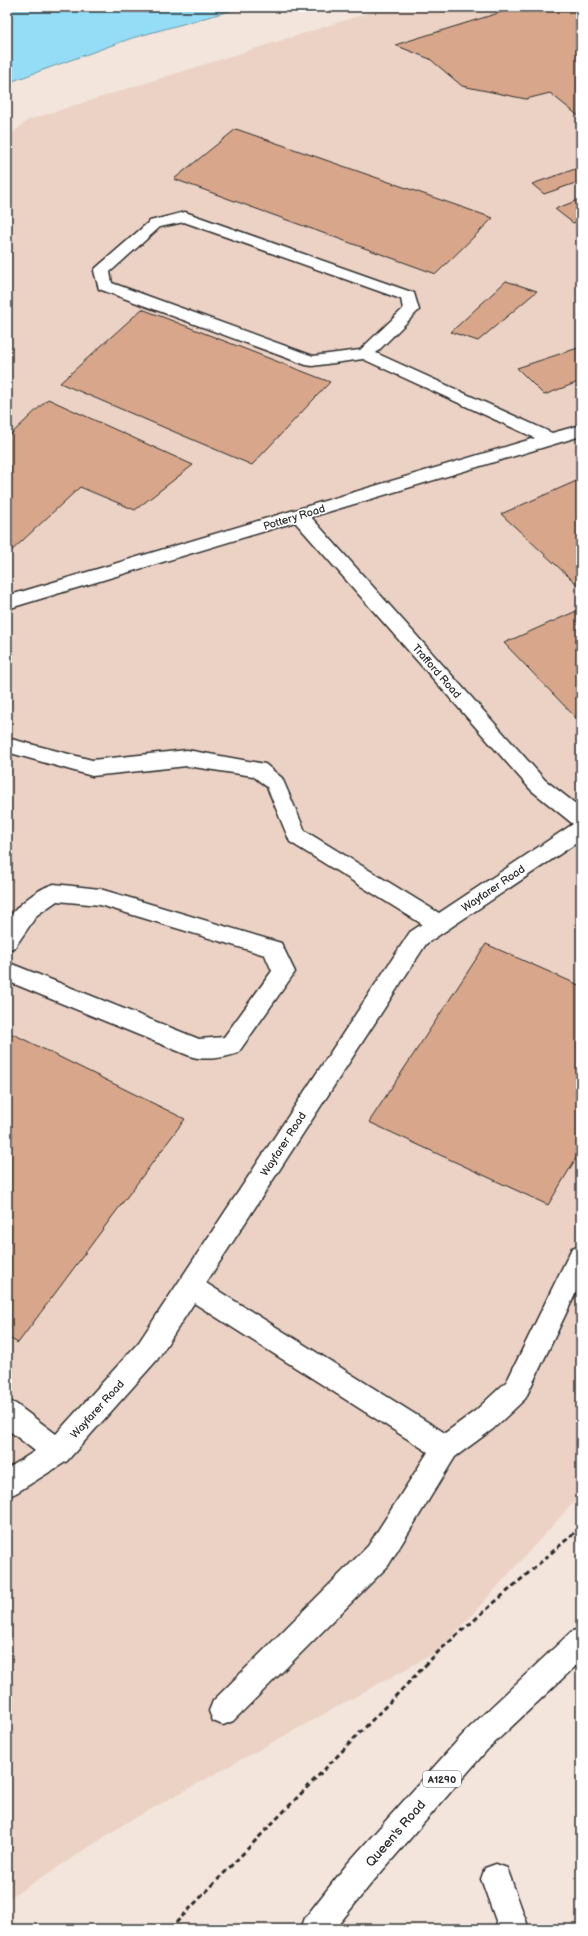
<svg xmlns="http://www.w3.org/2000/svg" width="588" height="1936" font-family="'Balsamiq Sans',sans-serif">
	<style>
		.built { fill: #ebd2c4 }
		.water { fill: #95ddf7; stroke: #6b96a5 }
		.building { fill: #d8a78b; stroke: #2b2b2b }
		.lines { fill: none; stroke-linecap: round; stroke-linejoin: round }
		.minor-casing { stroke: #2b2b2b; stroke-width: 3 }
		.major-casing { stroke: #2b2b2b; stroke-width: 3 }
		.path { stroke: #2b2b2b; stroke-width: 3; stroke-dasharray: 5 3.5; stroke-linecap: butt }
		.minor { fill: #fff; fill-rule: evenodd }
		.major { fill: #fff; fill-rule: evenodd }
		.labels { text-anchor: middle; stroke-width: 3.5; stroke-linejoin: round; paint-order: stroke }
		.shield { fill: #fff; stroke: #6b6b6b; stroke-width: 1 }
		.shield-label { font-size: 10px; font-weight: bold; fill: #2b2b2b }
		.street-label { font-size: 11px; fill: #2b2b2b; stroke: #fff }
		.near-street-label { font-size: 13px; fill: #2b2b2b; stroke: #fff }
	</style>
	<rect width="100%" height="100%" fill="#f3e5dc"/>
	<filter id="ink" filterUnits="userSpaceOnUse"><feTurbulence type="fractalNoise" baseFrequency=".025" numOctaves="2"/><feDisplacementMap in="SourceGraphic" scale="8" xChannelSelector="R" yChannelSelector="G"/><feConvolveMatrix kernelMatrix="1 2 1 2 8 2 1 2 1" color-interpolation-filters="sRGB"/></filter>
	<g filter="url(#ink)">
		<polygon class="built" points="387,7 581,7 581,1494 440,1650 126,1823 7,1900 7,138 28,120"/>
		<polygon class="water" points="7,7 244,7 132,38 7,83"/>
		<g class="building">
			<polygon points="518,7 581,7 581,118 550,93 526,99 462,86 430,59 395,45"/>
			<polygon points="236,129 493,218 436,274 174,179"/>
			<polygon points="581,167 581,181 544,194 532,184"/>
			<polygon points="581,199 581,220 573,223 555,209"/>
			<polygon points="506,281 537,291 478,341 451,332"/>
			<polygon points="142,309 330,382 252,465 60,383"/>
			<polygon points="581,347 581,381 544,395 517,368"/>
			<polygon points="48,399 193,465 135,510 80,487 7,555 7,438"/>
			<polygon points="581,479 581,588 501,514"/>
			<polygon points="581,609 581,723 504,643"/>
			<polygon points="486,944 581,986 581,1150 548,1205 369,1122"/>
			<polygon points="13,1034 185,1119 18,1343 7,1337 7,1041"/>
		</g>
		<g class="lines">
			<g class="minor-casing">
				<g id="minor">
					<path d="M185 212 414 293 419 310 376 353 552 433 581 425V436L311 517 545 780 581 808V840L426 944 206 1283 445 1433 475 1411 507 1381 572 1248 581 1245V1282L525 1399 493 1429 455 1457 388 1566 233 1721 223 1725 213 1721 209 1711 213 1701 368 1546 428 1452 194 1303 157 1360 67 1461 16 1493 7 1497V1469L35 1451 7 1429V1400L16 1404 56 1434 139 1342 410 932 422 924 290 842 267 787 253 776 187 766 92 776 7 752V738L92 760 187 750 265 764 282 778 305 831 439 913 573 824 531 790 295 522 7 609V596L535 438 363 359 312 366 306 365 99 289 94 271 96 268 150 221ZM184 222 401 299 403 309 360 350 313 356 112 283 110 272 160 227Z"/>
					<path d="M54 884 100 889 281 943 295 972 238 1053C224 1058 204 1061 190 1056L7 981V962L199 1039 224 1037 272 971 265 955 100 905 57 901 37 915 15 947 7 950C7 942 5 932 7 924 11 908 39 888 54 884Z"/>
					<polygon points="496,1864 507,1868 529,1929 499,1929 481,1879 485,1868"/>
				</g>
			</g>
			<g class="major-casing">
				<polygon id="major" points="581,1628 581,1661 487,1750 370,1885 335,1929 301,1929 305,1918 348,1863 467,1730 571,1632"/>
			</g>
			<polyline class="path" points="170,1929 440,1650 581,1527"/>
			<use href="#minor" class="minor"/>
			<use href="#major" class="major"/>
		</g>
	</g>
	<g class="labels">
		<rect class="shield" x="423" y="1771" width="38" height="16" rx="3"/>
		<g class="shield-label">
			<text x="442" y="1783">A1290</text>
		</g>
		<g class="street-label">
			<text transform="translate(294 517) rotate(-17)" y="4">Pottery Road</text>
			<text transform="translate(437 671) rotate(49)" y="4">Trafford Road</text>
			<text transform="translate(493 888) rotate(-34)" y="4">Wayfarer Road</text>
			<text transform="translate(283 1144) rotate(-57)" y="4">Wayfarer Road</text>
			<text transform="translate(97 1409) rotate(-48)" y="4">Wayfarer Road</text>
		</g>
		<g class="near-street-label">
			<text transform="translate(395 1833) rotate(-49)" y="5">Queen's Road</text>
		</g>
	</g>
	<rect width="588" height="1936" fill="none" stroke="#fff" stroke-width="24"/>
	<rect x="12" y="12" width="564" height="1912" fill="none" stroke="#2b2b2b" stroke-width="1.5" filter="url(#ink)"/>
</svg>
